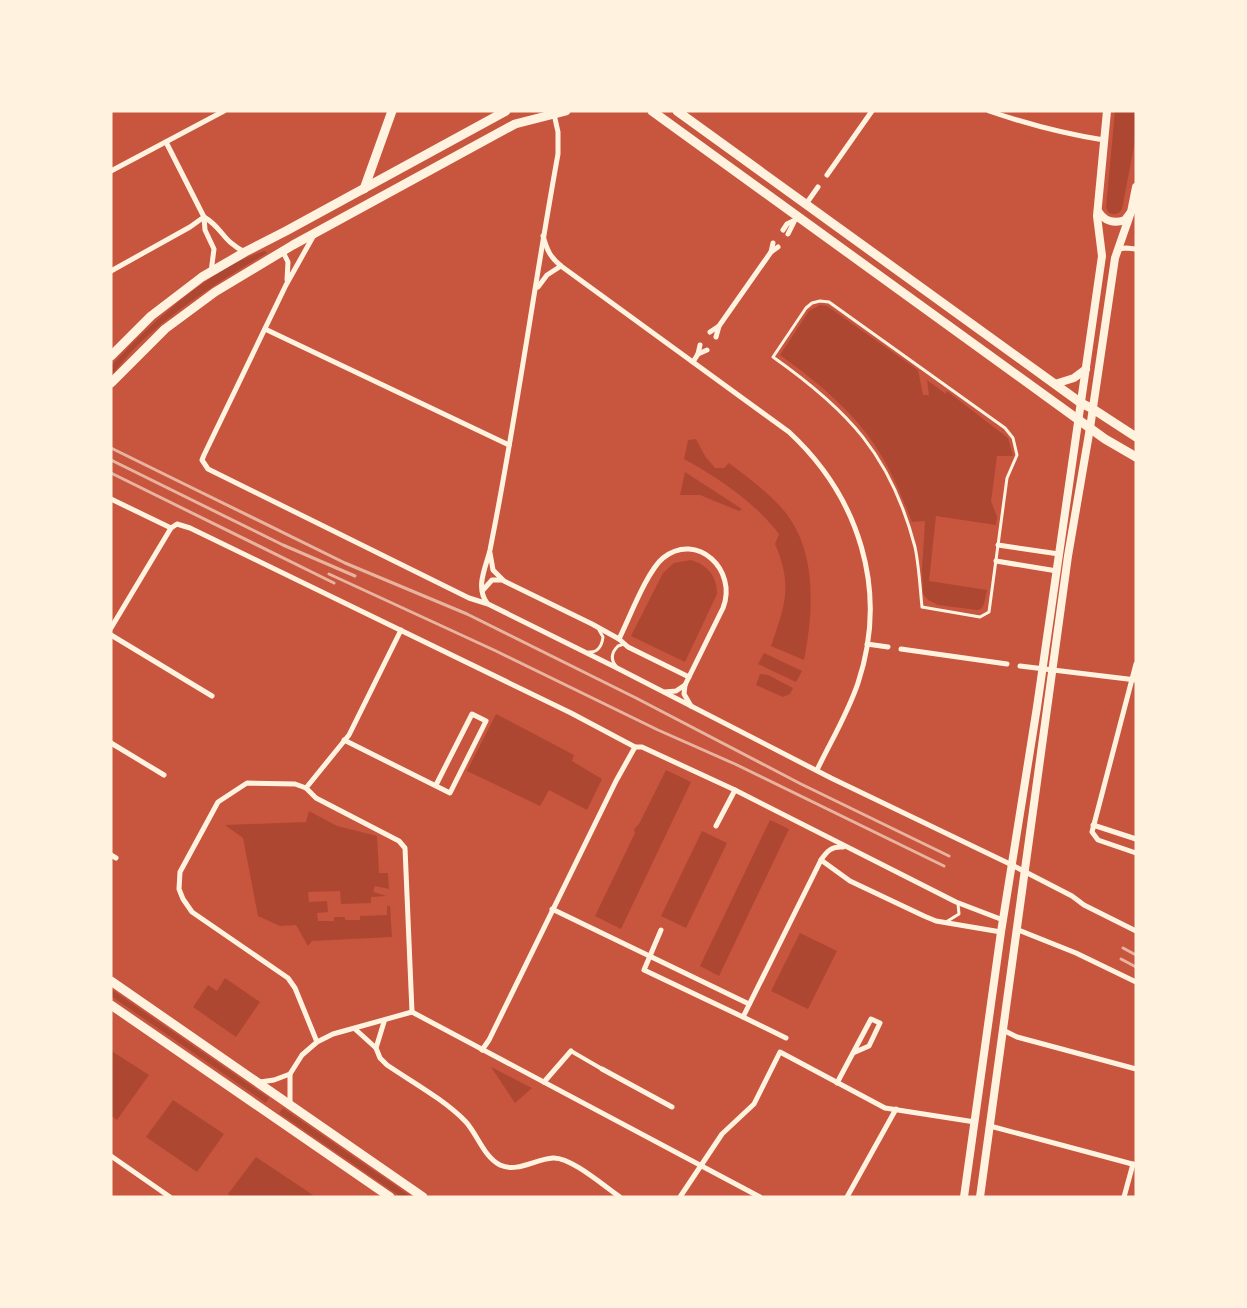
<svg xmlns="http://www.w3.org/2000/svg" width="1247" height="1308" font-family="'Sofia Sans Condensed',sans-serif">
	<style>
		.green { fill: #ae4732 }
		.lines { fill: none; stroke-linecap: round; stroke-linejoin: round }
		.service { stroke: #fff3e0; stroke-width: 3 }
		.pedestrian { stroke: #fff3e0; stroke-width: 4 }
		.minor { stroke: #fff3e0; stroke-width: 5 }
		.secondary { stroke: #fff3e0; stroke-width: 8 }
		.primary { stroke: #fff3e0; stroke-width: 9 }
		.rail { stroke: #e9b49f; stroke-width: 3 }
	</style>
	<rect width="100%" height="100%" fill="#c8553d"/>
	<g class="green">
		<path d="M1115 111H1136V136L1122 209C1119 214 1114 216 1108 212L1106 207Z"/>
		<path d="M265 251 267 253C223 279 180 306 142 341 131 351 121 364 111 376V366C146 327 214 265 265 251Z"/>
		<path d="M820 305 827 306 918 370 923 395H929L927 380 946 394 947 391 1008 438 1013 456H997L991 501 997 517 996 525 936 516 929 581 987 590 984 604 981 609 977 610 938 605 928 600 923 594 922 569 925 521 912 522C902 497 892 471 876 447 853 411 815 380 780 355L809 311Z"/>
		<path d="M696 439 705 456 715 468H724L729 463C746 476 764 489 779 505 818 546 814 609 804 660L771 646C785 605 793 586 775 544L779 534C753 501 720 479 684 459L688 440Z"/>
		<polygon points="685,472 742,509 739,511 700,495 680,495"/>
		<path d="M691 560C708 565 717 577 717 594L685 662 631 636 663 573 674 563Z"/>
		<polygon points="764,653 802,671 796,682 758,664"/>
		<polygon points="760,674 768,675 793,688 790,694 783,697 756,685"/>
		<polygon points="496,714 574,755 572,761 602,779 587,810 549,790 540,806 467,771"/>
		<polygon points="666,770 691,782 621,929 595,916 635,833 634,829 639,824"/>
		<polygon points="309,811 337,826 377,836 379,873 388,873 389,889 375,886 373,892 387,896 371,897 371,903 341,904 340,891 308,892 309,902 327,901 328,912 317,913 318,921 334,921 334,917 345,917 345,920 360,920 360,916 387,915 387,906 390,906 392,937 312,941 308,946 296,925 280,926 258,916 243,838 225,825 306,822"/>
		<polygon points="770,820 789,829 719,976 700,966"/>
		<polygon points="702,831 727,843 686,928 661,916"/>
		<polygon points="800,933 837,951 808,1009 771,991"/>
		<polygon points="225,978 260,1002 236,1037 193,1007 208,985 217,991"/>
		<polygon points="111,989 269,1098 266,1103 111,996"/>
		<polygon points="111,1048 113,1052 149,1075 117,1120 111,1116"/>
		<polygon points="491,1067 532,1088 515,1103"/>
		<polygon points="173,1100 224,1134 197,1172 146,1137"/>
		<polygon points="283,1108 412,1197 401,1197 279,1113"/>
		<polygon points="256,1157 313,1195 311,1197 232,1197 228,1194"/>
	</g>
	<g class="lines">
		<g class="service">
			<path d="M820 301 829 302 1005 428 1013 438 1017 455 1007 478 989 612 980 617 922 607C920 587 919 566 915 547 891 455 848 410 773 357L806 308 812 303Z"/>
			<path d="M589 652C598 653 602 645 603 637L599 630"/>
			<path d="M616 666C610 659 612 652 618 646L624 644"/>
			<polyline points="946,922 959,914 958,904"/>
		</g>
		<polyline class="pedestrian" points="571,1051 602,1069"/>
		<g class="minor">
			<path d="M989 111C1027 124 1064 134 1104 140"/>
			<polyline points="166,142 204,217 205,230 214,249 211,272"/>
			<polyline points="111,171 224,111"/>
			<polyline points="827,175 872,111"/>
			<polyline points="806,204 818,187"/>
			<path d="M204 217C223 228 222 241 245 252"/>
			<polyline points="783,230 787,224 793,221"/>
			<polyline points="788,234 797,216"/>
			<polyline points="314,235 286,285 204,455 202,460 208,469 469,598 488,604 617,668 831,778 1012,865 1072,896 1084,905 1136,931"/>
			<path d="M543 236C547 250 550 257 561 266L789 432C859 497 889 590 858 683 848 713 831 741 817 770"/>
			<polyline points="1118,249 1126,248 1136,249"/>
			<polyline points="283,252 288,262 287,280"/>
			<polyline points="771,252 778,247"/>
			<polyline points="111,271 190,227 204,217"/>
			<polyline points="538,287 547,275 561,266"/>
			<polyline points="265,329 509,445"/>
			<polyline points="710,332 719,326"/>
			<polyline points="716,337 719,326 771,252 773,243"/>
			<polyline points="698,354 707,350"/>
			<polyline points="693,362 698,354 700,345"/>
			<polyline points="111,499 171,528"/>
			<polyline points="171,528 177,524 190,528 571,713 635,747 642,747 735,790 956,902 1003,920"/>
			<polyline points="998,545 1059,554"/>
			<polyline points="490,553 493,570 504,581 592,624 619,639 628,647 689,677"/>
			<polyline points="996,561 1057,571"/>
			<polyline points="483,590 492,580 502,580"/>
			<path d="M487 603C475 587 486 567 490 550 492 540 494 529 496 519 519 398 536 275 558 154V132L554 114"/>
			<polyline points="111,628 171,528"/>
			<polyline points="111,635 212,696"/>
			<path d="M619 639C629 619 647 571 663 558 697 531 738 570 723 608L685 685 684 694 691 706"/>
			<polyline points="867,644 888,647"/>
			<polyline points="901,649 1007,664"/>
			<polyline points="1136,664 1092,832 1098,840 1136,853"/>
			<polyline points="1020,666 1136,680"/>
			<polyline points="665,692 676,691 685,685"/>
			<polyline points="344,740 450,793 486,721 472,714 436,785"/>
			<polyline points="111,743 164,775"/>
			<polyline points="306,788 349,735 401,630"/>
			<polyline points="1093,825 1136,839"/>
			<polyline points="716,826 735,790"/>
			<polyline points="111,855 116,858"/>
			<polyline points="821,860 850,881 924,916 936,921 1001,932"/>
			<polyline points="552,909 749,1004"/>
			<polyline points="1016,929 1076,953 1136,982"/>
			<path d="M661 930 644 970 743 1017 821 860C827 851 832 846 843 847"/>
			<polyline points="412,1012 760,1197"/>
			<polyline points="743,1017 786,1038"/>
			<path d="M355 1029 376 1048 380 1058 387 1065C412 1082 445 1100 466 1122 477 1134 484 1157 500 1165 517 1173 535 1159 553 1158 571 1157 605 1187 620 1197"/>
			<polyline points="1003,1030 1017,1037 1136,1069"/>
			<polyline points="317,1042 295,988 288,978 192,912 183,899 179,889 180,872 218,802 247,783 295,784 306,788 316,798 399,841 405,848 412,1012"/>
			<polyline points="376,1048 384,1022"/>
			<polyline points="482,1050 489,1040 616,781 635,747"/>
			<polyline points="602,1069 672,1107"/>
			<polyline points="260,1082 274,1080 290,1074"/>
			<polyline points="544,1082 571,1051"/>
			<polyline points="837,1083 871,1019 880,1023 869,1046 853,1053"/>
			<polyline points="290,1105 290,1074 302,1055 317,1042 333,1034 412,1012"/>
			<polyline points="990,1126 1136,1165"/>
			<polyline points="111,1156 170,1197"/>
			<polyline points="680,1197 722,1134 754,1104 780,1052 885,1108 975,1122"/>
			<polyline points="847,1197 896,1109"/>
			<polyline points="1124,1197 1133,1164"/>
		</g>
		<g class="secondary">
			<path d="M1098 211C1104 221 1114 224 1125 220L1131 212 1136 187"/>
			<polyline points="1055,384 1074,378 1086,369"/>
			<polyline points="964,1197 1001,932 1037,707 1102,256 1097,216 1107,111"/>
			<polyline points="980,1197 1068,556 1090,428 1115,258 1131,212"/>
		</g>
		<g class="primary">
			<polyline points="652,111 1105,439 1136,457"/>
			<polyline points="677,111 1081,403 1093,409 1136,437"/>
			<polyline points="364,189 392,111"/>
			<polyline points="111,356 151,316 202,277 245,252 286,231 506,111"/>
			<polyline points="111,383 165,329 215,292 293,245 515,124 566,111"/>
			<polyline points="111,981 423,1197"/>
			<polyline points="111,1005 390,1197"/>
		</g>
		<g class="rail">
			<polyline points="111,448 345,563 467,614 636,698 801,784 949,856"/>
			<polyline points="111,460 283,545 355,576"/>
			<polyline points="111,473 334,583"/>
			<polyline points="329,574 496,651 658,730 735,764 944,866"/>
			<polyline points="1123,948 1136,955"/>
			<polyline points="1121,959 1136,967"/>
		</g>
	</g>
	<rect width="1247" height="1308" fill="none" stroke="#fff3e0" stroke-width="225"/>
</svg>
